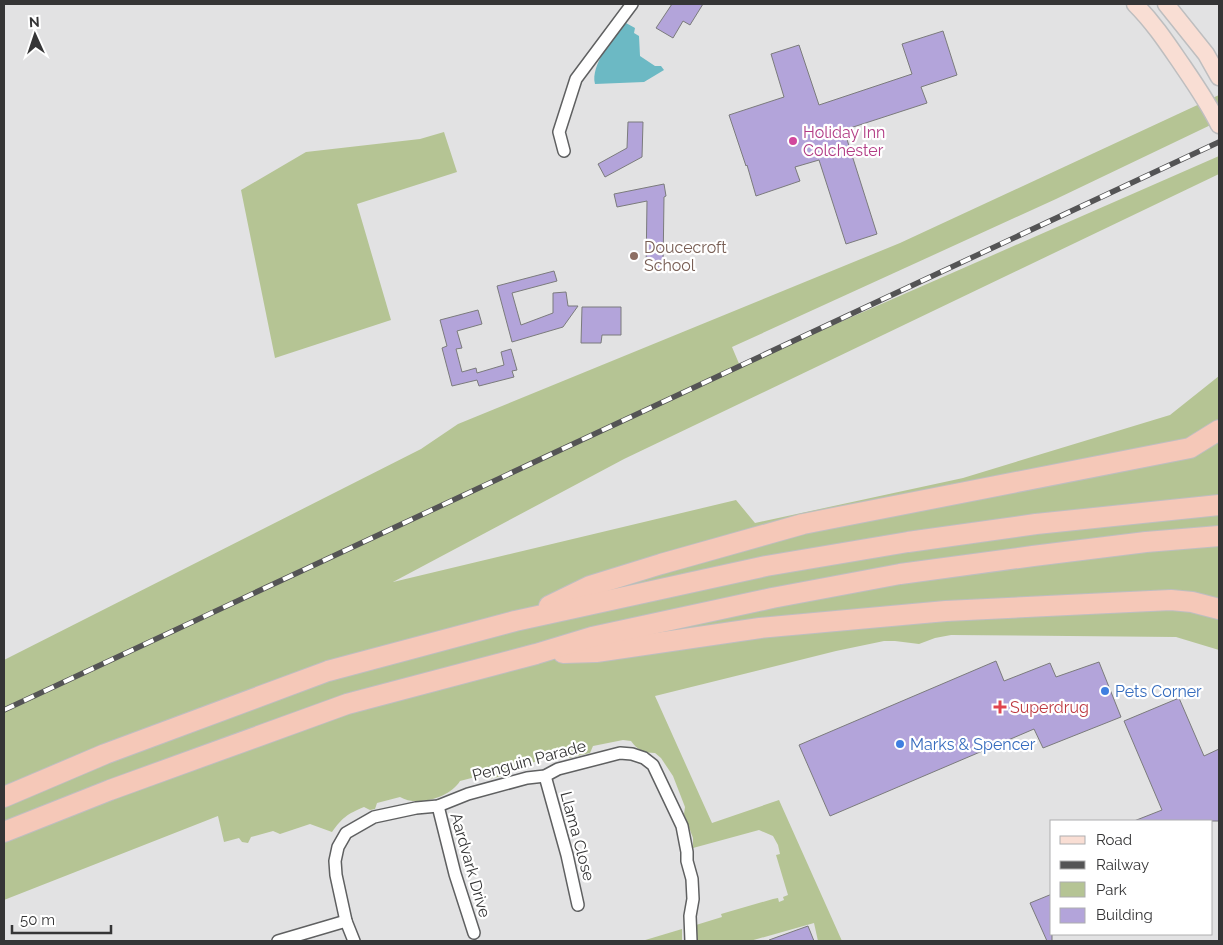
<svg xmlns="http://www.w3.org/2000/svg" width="1223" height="945" font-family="Raleway,sans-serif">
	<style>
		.green { fill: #b5c494 }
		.water { fill: #6cb9c4 }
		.building { fill: #b3a4da; stroke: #7b7b7c }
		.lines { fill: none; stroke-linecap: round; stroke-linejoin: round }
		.street-casing { stroke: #5f6061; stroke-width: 14 }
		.primary-casing { stroke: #bebebf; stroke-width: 19 }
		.highway-casing { stroke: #bebebf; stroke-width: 22 }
		.street { stroke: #fff; stroke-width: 11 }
		.primary { stroke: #f9ded4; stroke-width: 16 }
		.highway { stroke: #f5c8b8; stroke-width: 20 }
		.rail-casing { stroke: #545455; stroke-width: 5.5 }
		.rail { stroke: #fff; stroke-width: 4; stroke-dasharray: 11; stroke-linecap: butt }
		.hotel-dot { fill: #d1479c; stroke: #fff; stroke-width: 2 }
		.education-dot { fill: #8d6e63; stroke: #fff; stroke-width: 2 }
		.shop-dot { fill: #3f7fe0; stroke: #fff; stroke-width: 2 }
		.health-dot { fill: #e0444e; stroke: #fff; stroke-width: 2 }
		.labels { text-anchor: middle; stroke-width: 4.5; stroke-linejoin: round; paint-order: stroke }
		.hotel-label { font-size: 16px; fill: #b23c85; stroke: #fff; text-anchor: start }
		.education-label { font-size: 16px; fill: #785e54; stroke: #fff; text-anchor: start }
		.shop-label { font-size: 16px; fill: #366cbe; stroke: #fff; text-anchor: start }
		.health-label { font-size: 16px; fill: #be3a42; stroke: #fff; text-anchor: start }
		.street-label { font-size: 16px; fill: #353536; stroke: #fff }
	</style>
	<rect width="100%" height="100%" fill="#e2e2e3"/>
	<g class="green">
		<path d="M1219 95V121L1056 199 732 347 740 366 1219 156V174L624 459 393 582 736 500 755 523 963 478 1170 415 1219 376V650L1176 637 951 635 935 638 919 644 895 641H884L836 651 655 696 712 823 779 800 842 941H818L814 923 750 941H695L696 925 722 917 721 914 773 899 778 898 779 902 784 900 783 897 788 895 776 855 780 854 778 845 773 836 759 830 693 848V838L684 814 685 807 673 776 661 758 655 753C645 753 637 750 631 741L623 740 593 746 590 753 569 758 562 755 515 767 510 774 489 779 483 775 460 781C450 798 416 807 400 797L377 803 375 809 370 810 364 807C347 814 342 818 332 832L310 824 280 834 273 831 251 837 248 843 242 842 239 838 224 842 218 816 4 900V660L421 449 458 424 900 243Z"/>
		<polygon points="444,132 457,172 357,204 391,320 275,358 241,190 306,152 420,139"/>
		<polygon points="682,929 682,941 642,941"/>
	</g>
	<path class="water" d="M626 23 635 28 634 33 639 36 640 56 655 66H661L664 70 644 82 595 84C590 65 614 36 626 23Z"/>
	<g class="building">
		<polygon points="672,4 703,4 690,25 683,21 673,38 656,28"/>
		<polygon points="943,31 957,75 921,87 927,103 844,130 877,234 846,244 819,160 795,167 800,181 756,196 747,165 746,166 729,115 784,97 771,54 799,45 819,105 912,74 902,44"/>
		<polygon points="628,122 643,122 642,157 605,177 598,164 627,148"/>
		<polygon points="664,184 666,196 664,197 663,270 646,270 647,201 617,207 614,194"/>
		<polygon points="554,271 557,281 512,293 521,325 553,313 553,293 566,292 568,306 578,306 563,327 512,342 497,286"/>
		<polygon points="582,307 621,307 621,335 602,335 601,343 581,343"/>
		<polygon points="478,310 482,324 457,331 462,348 456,349 462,372 476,368 477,373 504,365 501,352 511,349 517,370 512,371 514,377 479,386 477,380 452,386 442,348 447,346 440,320"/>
		<polygon points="996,661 1004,681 1050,663 1056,677 1099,662 1121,717 1043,748 1034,729 830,816 799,745"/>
		<polygon points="1179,698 1204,756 1219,749 1219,821 1134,821 1162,810 1124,721"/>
		<polygon points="1052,894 1052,941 1047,941 1030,903"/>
		<polygon points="808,926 814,941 769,941 769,940"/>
	</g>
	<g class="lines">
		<g class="street-casing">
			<g id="street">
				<polyline points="564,151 559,132 576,79 632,4"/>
				<polyline points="545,776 567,855 578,905"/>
				<polyline points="438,806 455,874 474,933"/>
				<polyline points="278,941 346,921"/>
				<polyline points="354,941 346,921 336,875 335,861 338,847 346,833 374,817 416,808 438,806 468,794 527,778 545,776 558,769 620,753 632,754 644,758 653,765 682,826 687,852 687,861 692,879 693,899 690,916 691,941"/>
			</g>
		</g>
		<g class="primary-casing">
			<g id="primary">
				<path d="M1135 4C1152 21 1165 40 1178 59 1193 81 1208 102 1219 125"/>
				<polyline points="1166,4 1206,54 1219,77"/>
			</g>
		</g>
		<g class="highway-casing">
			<g id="highway">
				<polyline points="549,606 590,586 661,564 803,524 1190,448 1219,430"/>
				<polyline points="563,653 596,652 760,628 946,611 1171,600 1192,602 1219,609"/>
				<polyline points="4,797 105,754 328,671 515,621 766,566 908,542 1036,524 1219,505"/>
				<polyline points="4,832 110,790 347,704 536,654 592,637 772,598 900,574 1033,556 1146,542 1219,536"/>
			</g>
		</g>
		<use href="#street" class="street"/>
		<use href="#primary" class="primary"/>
		<use href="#highway" class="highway"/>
		<g class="rail-casing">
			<polyline id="rail" points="4,710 1219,142"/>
		</g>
		<use href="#rail" class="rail"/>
	</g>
	<circle class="hotel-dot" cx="793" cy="141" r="5"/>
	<circle class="education-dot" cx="634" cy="256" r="5"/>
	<g class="shop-dot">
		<circle cx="1105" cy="691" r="5"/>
		<circle cx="900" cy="744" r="5"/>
	</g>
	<path class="health-dot" d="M997.5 699.5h5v5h5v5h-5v5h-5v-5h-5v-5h5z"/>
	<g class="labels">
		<g class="hotel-label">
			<text x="803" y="138">Holiday Inn<tspan x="803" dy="18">Colchester</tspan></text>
		</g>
		<g class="education-label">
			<text x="644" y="253">Doucecroft<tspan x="644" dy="18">School</tspan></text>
		</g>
		<g class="shop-label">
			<text x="1115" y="697">Pets Corner</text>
			<text x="910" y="750">Marks &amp; Spencer</text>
		</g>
		<g class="health-label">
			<text x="1010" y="713">Superdrug</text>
		</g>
		<g class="street-label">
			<text transform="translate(529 760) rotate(-15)" y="6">Penguin Parade</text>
			<text transform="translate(578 836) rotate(75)" y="6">Llama Close</text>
			<text transform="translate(471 865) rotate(74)" y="6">Aardvark Drive</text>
		</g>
	</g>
	<rect width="1223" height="945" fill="none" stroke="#353536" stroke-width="10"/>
	<rect x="1050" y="820" width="162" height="115" fill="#ffffff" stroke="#aeaeaf"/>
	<rect x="1060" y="836" width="25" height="8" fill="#f9ded4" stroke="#aeaeaf"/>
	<text x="1096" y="845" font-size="15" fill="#353536">Road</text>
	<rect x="1060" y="861" width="25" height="8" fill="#545455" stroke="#aeaeaf"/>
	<text x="1096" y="870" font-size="15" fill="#353536">Railway</text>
	<rect x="1060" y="882" width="25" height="15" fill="#b5c494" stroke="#aeaeaf"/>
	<text x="1096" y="895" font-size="15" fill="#353536">Park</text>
	<rect x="1060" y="908" width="25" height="15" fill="#b3a4da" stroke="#aeaeaf"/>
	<text x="1096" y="920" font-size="15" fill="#353536">Building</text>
	<g transform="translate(35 35) rotate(357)" stroke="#ffffff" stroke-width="4" paint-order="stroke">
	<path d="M0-4L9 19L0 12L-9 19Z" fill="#353536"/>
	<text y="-8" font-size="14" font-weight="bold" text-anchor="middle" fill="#353536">N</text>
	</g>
	<path d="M12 925v8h99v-8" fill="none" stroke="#353536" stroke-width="2.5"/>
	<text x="20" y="925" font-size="15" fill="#353536" stroke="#ffffff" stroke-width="4" paint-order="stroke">50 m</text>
</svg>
